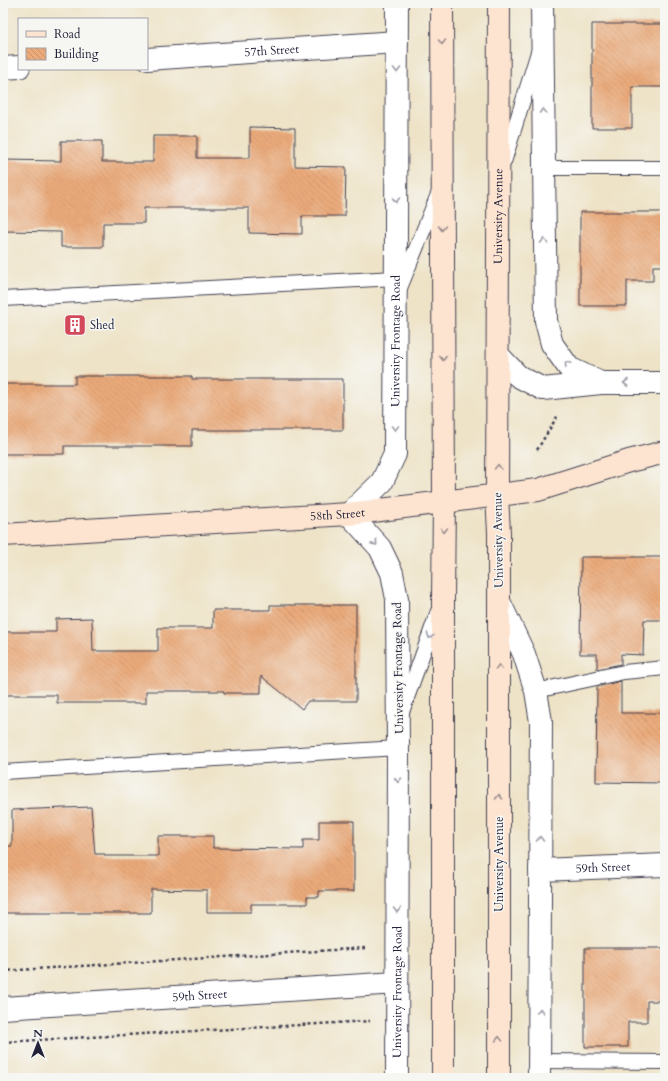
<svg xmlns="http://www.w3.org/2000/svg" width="668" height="1081" font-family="Cardo,serif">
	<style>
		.building { fill: url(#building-back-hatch) }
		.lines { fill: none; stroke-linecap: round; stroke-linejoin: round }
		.lane-casing { stroke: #413f50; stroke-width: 16 }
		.street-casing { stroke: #413f50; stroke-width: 24 }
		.secondary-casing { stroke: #413f50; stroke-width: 24 }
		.path { stroke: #413f50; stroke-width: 2.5; stroke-dasharray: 3 3; stroke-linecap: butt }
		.lane { stroke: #fff; stroke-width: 14 }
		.street { stroke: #fff; stroke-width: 22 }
		.secondary { stroke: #fde4d0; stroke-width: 22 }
		.oneway { stroke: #9a8d8d }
		.oneway2 { stroke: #9c9ca7 }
		.labels { text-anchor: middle; stroke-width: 3; stroke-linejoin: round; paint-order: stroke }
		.street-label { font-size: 12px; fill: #22223b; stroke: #f6f6f2 }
		.poi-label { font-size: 12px; fill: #22223b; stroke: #f6f6f2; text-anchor: start }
	</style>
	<defs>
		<pattern id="building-back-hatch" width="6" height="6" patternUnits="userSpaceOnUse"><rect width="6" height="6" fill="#eaaa7a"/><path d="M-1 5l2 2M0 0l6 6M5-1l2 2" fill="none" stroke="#c8926a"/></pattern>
	</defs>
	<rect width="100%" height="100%" fill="#f6f6f2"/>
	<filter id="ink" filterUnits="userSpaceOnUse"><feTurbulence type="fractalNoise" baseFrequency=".025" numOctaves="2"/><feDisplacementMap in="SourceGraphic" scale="8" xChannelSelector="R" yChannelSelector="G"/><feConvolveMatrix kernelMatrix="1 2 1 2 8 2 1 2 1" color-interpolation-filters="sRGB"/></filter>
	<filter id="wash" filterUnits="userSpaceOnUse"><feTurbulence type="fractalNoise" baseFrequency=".012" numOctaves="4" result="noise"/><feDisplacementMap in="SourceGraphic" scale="16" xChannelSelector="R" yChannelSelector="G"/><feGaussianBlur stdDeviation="0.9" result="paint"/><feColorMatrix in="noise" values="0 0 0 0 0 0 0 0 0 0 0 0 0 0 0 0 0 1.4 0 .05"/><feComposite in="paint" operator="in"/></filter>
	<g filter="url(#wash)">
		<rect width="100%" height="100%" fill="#eee3c7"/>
		<g id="blocks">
			<g class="building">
				<polygon points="592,24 665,24 665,87 632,87 632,128 592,128"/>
				<polygon points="250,127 295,128 295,166 346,167 345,216 302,216 302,234 249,233 249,208 144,208 144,223 103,223 103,247 61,247 61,232 3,231 3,160 61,161 61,141 102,141 102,162 153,162 153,136 197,136 197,158 250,158"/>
				<polygon points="580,212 665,212 665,266 653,266 653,281 627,281 627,306 580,306"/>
				<polygon points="75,376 192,376 192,379 343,379 343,430 192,430 192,446 64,446 64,454 3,454 3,384 75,384"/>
				<polygon points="581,557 665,557 665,620 644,620 643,655 621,654 621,664 597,669 597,654 580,654"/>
				<polygon points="270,605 356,605 356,701 308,701 302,709 261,676 261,693 224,693 224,691 146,691 146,703 57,703 57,695 3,695 3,632 56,632 56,619 92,618 93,651 158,651 158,628 213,628 213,610 270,610"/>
				<polygon points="621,681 621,713 665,713 665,783 596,782 597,687"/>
				<polygon points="91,807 95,854 105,854 105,856 158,856 158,836 213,836 213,848 303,849 303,840 319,840 319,821 354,821 354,891 319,891 319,897 307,897 307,904 251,904 251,912 207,912 207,890 151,889 151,913 3,913 3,846 12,846 12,810"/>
				<polygon points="585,948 665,948 665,1001 647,1001 647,1022 628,1022 628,1047 585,1047"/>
			</g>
		</g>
	</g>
	<g filter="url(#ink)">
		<use href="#blocks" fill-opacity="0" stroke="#413f50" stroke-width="1"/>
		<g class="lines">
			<g class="lane-casing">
				<g id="lane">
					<polyline points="504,162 538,52"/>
					<polyline points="543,168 665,168"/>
					<polyline points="400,288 439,192"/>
					<polyline points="3,299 396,278"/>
					<polyline points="536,691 624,672 665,668"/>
					<polyline points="402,712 438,611"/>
					<polyline points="3,772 398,748"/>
					<polyline points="539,1061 665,1062"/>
				</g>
			</g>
			<g class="street-casing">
				<g id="street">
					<polyline points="542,3 546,321 552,344 569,368 601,383"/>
					<path id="s1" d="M147 59 397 42"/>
					<polyline points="3,68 19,67"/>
					<polyline points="498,355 518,376 543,389 601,383 665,383"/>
					<polyline points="499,601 524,654 536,691 541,722 539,1078"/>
					<path id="s2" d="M540 870 665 865"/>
					<path id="s3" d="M3 1008 397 983"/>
					<path id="s4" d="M397 1078 398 748 397 599 392 573 380 548 349 514 382 482 395 454 397 3"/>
				</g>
			</g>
			<g class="secondary-casing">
				<g id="secondary">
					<polyline points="442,3 444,502 443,599 443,1078"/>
					<path id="s5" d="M3 535 349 514 538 490 629 461 665 452"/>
					<path id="s6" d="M499 1078V533L497 495 499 3"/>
				</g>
			</g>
			<g class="path">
				<polyline points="537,450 558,415"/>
				<polyline points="3,971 365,948"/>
				<polyline points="3,1042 370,1021"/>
			</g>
			<use href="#lane" class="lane"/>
			<use href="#street" class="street"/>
			<use href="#secondary" class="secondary"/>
		</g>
		<defs><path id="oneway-chevron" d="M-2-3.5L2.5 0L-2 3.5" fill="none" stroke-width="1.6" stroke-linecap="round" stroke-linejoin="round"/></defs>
		<g class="oneway">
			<use href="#oneway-chevron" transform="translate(442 42) rotate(90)"/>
			<use href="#oneway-chevron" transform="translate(442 228) rotate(90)"/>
			<use href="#oneway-chevron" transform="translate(443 358) rotate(90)"/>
			<use href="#oneway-chevron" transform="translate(498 467) rotate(-89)"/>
			<use href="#oneway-chevron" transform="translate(444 530) rotate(91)"/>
			<use href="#oneway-chevron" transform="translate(499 667) rotate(-90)"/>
			<use href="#oneway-chevron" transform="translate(499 797) rotate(-90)"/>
			<use href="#oneway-chevron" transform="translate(499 1039) rotate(-90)"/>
		</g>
		<g class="oneway2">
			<use href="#oneway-chevron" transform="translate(397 70) rotate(90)"/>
			<use href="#oneway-chevron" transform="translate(543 111) rotate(-91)"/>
			<use href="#oneway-chevron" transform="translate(396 200) rotate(90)"/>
			<use href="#oneway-chevron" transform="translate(544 241) rotate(-91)"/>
			<use href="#oneway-chevron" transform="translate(567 364) rotate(-133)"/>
			<use href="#oneway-chevron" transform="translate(626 383) rotate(180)"/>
			<use href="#oneway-chevron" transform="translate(395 428) rotate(90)"/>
			<use href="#oneway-chevron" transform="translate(375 543) rotate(48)"/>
			<use href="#oneway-chevron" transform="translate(430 636) rotate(110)"/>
			<use href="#oneway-chevron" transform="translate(398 780) rotate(90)"/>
			<use href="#oneway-chevron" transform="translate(540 839) rotate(-90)"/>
			<use href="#oneway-chevron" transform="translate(397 910) rotate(90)"/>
			<use href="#oneway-chevron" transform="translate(540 1011) rotate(-90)"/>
		</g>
	</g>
	<defs>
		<g id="building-square" transform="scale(1.15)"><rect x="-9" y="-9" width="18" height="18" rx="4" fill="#d1495b" stroke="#f6f6f2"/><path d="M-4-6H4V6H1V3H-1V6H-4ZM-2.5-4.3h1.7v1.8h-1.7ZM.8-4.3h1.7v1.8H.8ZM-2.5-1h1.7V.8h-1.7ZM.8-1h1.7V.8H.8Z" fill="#fff"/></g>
	</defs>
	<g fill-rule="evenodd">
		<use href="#building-square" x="75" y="325"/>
	</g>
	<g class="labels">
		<g class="street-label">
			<text dy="4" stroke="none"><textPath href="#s1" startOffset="125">57th Street</textPath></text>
			<text dy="4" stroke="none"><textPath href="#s6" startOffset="862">University Avenue</textPath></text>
			<text dy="4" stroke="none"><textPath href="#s4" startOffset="769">University Frontage Road</textPath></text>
			<text dy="4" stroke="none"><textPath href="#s5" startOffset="335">58th Street</textPath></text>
			<text transform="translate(498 540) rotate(-91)" y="4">University Avenue</text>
			<text transform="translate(398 668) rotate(-91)" y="4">University Frontage Road</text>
			<text transform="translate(499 864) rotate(-90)" y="4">University Avenue</text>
			<text dy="4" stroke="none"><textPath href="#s2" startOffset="63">59th Street</textPath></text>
			<text dy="4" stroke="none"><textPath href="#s4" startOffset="86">University Frontage Road</textPath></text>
			<text dy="4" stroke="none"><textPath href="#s3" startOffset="197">59th Street</textPath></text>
		</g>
		<g class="poi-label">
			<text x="90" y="329">Shed</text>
		</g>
	</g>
	<rect width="668" height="1081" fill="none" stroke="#f6f6f2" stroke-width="16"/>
	<rect x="18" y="18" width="130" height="52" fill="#f6f6f2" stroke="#a1a1a9"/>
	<rect x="26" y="31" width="20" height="6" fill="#fde4d0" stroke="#a1a1a9"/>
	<text x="54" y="38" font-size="12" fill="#22223b">Road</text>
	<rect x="26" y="48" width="20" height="12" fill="url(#building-back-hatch)" stroke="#a1a1a9"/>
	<text x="54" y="58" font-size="12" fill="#22223b">Building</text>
	<g transform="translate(38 1043)" stroke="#f6f6f2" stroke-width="3" paint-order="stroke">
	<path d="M0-3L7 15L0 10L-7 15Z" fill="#22223b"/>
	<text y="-6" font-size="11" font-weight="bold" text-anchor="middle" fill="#22223b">N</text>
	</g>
</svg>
